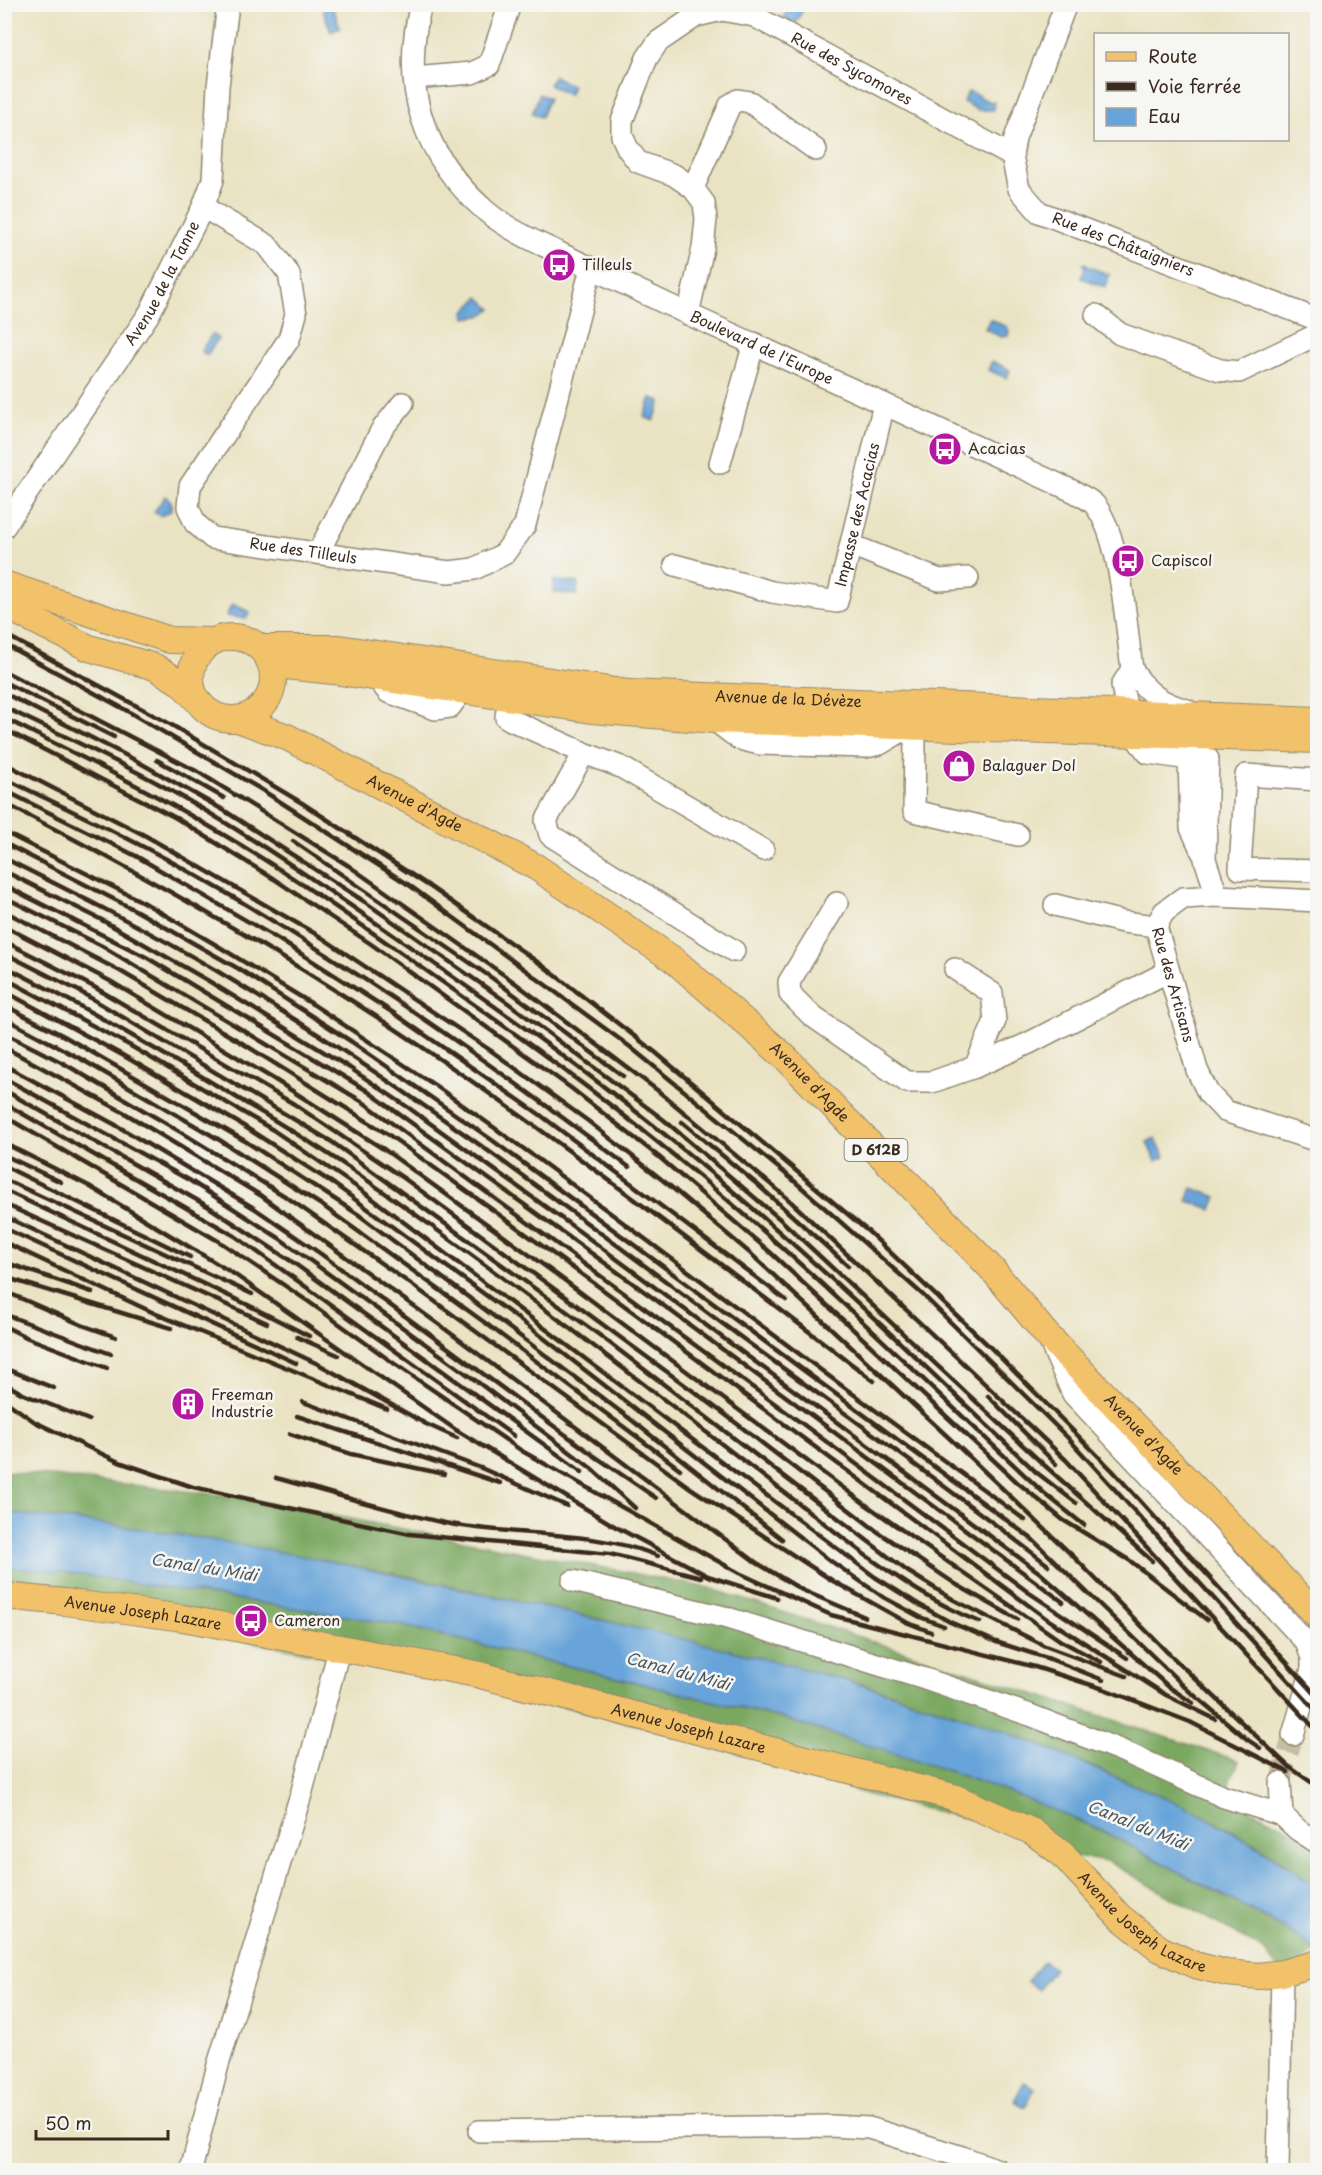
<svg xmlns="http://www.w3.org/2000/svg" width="1322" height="2175" font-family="'Playpen Sans',sans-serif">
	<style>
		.forest { fill: #7aa861; stroke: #5a6940; stroke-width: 1.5 }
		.water { fill: #68a4d9; stroke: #52677c; stroke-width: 1.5 }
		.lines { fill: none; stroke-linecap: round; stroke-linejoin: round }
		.minor-tunnel { stroke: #c7bea2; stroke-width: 21; stroke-dasharray: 21 10; stroke-linecap: butt }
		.minor-casing { stroke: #928670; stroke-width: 24 }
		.major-casing { stroke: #928670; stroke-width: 28 }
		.minor { stroke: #fff; stroke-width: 21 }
		.major { stroke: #f2c26a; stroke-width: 26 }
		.rail { stroke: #3b2a1e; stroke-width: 4.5 }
		.labels { text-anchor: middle; stroke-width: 5; stroke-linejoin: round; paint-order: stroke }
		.shield { fill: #f6f6f2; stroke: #73675e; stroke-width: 1.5 }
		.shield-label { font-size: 14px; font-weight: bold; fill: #3b2a1e }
		.street-label { font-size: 15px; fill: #3b2a1e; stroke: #f6f6f2 }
		.poi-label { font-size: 15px; fill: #3b2a1e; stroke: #f6f6f2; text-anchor: start }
		.water-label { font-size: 16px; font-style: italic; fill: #4b555f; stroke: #f6f6f2 }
	</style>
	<rect width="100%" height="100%" fill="#f6f6f2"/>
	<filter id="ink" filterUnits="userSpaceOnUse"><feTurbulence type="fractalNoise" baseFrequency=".0167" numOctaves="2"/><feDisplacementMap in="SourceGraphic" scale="12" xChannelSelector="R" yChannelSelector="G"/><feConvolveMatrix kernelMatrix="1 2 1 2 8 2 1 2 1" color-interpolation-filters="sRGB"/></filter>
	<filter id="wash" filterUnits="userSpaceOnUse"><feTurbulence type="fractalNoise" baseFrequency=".008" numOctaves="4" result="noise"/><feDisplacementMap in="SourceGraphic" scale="24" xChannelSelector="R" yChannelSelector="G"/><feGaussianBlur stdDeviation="1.35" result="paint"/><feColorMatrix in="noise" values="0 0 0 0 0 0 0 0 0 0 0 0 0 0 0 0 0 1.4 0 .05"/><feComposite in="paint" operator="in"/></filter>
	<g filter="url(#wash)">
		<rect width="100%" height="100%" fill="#eae3c3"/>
		<g class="forest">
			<polygon points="4,1471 231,1496 709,1588 1239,1761 1224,1797 1317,1843 1317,1888 1282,1861 1231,1830 1170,1800 1036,1743 962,1716 862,1684 615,1623 407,1576 175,1534 76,1520 5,1513"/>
			<polygon points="4,1567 62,1572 396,1624 778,1717 949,1771 1024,1798 1101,1830 1289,1931 1317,1951 1282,1973 1263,1949 1109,1862 1062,1854 1011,1829 869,1795 703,1741 471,1683 5,1596"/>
		</g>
		<g class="water">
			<polygon points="790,5 797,5 804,8 795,24 783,18"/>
			<polygon points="325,8 334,10 340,28 331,32 323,11"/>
			<polygon points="554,76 573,86 569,95 549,85"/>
			<path d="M968 92C977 92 984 102 994 102V110H978L963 102Z"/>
			<polygon points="539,94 549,98 541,117 532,114"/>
			<polygon points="1086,263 1087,266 1110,275 1105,287 1081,278 1085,269 1083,264"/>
			<polygon points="479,297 492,309 480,316 466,318 464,313"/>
			<polygon points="990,319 1007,327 1009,331 1008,336 1001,337 985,329"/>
			<polygon points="212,334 218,339 207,355 201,351"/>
			<polygon points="992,361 1010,370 1007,378 988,370"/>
			<polygon points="651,398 661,401 654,421 644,417"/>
			<polygon points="165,496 171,501 171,511 160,516 154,512"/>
			<polygon points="554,580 578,583 577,595 553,592"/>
			<polygon points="232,604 250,612 246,619 226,616"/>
			<polygon points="1155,1138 1165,1157 1156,1161 1147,1142"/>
			<polygon points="1192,1188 1217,1197 1212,1209 1187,1201"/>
			<path d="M4 1513C196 1530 383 1571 570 1613 702 1643 835 1673 964 1717 1015 1734 1063 1755 1112 1776 1131 1784 1150 1791 1169 1799 1222 1823 1271 1853 1317 1888V1951L1289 1931 1256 1913 1101 1830 1024 1798 949 1771 778 1717 396 1624 62 1572 5 1567Z"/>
			<polygon points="1043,1961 1054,1969 1038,1990 1027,1982"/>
			<polygon points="1024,2082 1035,2088 1025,2107 1014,2101"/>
		</g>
	</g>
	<g filter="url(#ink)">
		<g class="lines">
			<polyline class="minor-tunnel" points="1280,1783 1293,1735"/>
			<g class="minor-casing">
				<g id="minor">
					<path id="s1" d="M421 4C400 86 422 156 487 212 505 227 529 239 551 249L688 314 1075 492C1081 496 1089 499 1094 504 1121 535 1126 627 1132 669 1146 693 1161 703 1187 710"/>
					<path id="s2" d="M1066 4 1015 138 1012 156 1019 189 1039 212 1318 320"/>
					<polyline points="414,78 472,73 489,65 510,4"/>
					<polyline points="693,188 730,105 738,100 750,102 816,150"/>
					<path id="s3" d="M203 207 267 245 289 274 296 314 289 339 190 486 188 507 195 523 212 538 449 572 474 569 504 554 525 525 591 268"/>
					<path id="s4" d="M688 314 703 248 706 219 704 203 693 188 674 175 638 162 628 149 622 136V121L647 58 658 42 696 16 722 10 754 16 1012 156"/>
					<polyline points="1096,315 1120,334 1220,370 1239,372 1318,334"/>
					<polyline points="720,463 754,343"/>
					<path id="s5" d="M4 527 149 314 203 207 213 180 218 86 228 4"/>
					<polyline points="851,545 939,580 968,578"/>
					<polyline points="318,553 382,429 403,403"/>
					<path id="s6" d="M675 565 772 592 837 602 884 404"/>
					<polyline points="1132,669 1122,685 1127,712 1135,721 1139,721"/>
					<polyline points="377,678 388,692 435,709 450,707 462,691"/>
					<polyline points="509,699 506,717 511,720 584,753 621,767 763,850"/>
					<polyline points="714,720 739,739 760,744 866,747 880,744 910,726 915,742 914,811 1018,835"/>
					<polyline points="1131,732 1148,753 1189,759 1208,759 1205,859 1217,896"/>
					<polyline points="584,753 546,821 550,835 734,951"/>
					<polyline points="1189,759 1191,828 1202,852"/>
					<polyline points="1318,780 1246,775 1240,869 1318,871"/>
					<path id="s7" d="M1318 901 1217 896 1183 898 1164 912 1156 926 1197 1070 1208 1093 1225 1111 1318 1141"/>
					<polyline points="837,903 789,982 790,994 812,1016 907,1082 932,1082 975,1067 1029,1043 1167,972"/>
					<polyline points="1055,905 1123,922 1156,926"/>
					<polyline points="955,969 992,993 995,1021 975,1067"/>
					<polyline points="1051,1344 1073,1394 1306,1642 1312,1658 1312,1669 1293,1735"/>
					<polyline points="573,1581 724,1617 925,1679 1030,1715 1120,1750 1224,1797 1282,1815 1298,1830 1318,1843"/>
					<polyline points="1280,1783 1282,1815"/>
					<polyline points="479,2131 831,2126 869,2128 962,2157 998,2170"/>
					<polyline points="191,2170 218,2065 302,1791 340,1646"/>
					<polyline points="1278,2170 1282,1973"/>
				</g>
			</g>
			<g class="major-casing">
				<g id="major">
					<polyline points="4,584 170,640 214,641"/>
					<polyline points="4,605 89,648 155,667 181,683 197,700"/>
					<circle cx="232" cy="678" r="41"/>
					<path id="s8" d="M261 648H339L628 693 1318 720"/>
					<polyline points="273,669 286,666 333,671 592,710 714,720 1318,740"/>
					<path id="s9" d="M238 719 287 737 536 867 674 960 786 1058 991 1268 1046 1334 1318 1616"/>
					<path id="s10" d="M4 1596 65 1602 183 1618 476 1674 953 1797 1033 1832 1062 1854 1120 1917 1160 1949 1195 1965 1227 1973 1259 1976 1282 1973 1318 1963"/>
				</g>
			</g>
			<use href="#minor" class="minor"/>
			<use href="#major" class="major"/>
			<g class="rail">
				<polyline points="4,634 170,724 302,803 429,886 542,965 655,1052 870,1233 989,1346 1113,1471 1318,1697"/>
				<polyline points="4,644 124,709 262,790 409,885 629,1046 792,1179 922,1294 1068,1438 1318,1713"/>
				<polyline points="4,671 200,773 349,866 514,982 657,1090 786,1197 1066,1460 1318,1732"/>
				<polyline points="4,682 114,737"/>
				<polyline points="4,693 135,760 225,811 365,902 511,1005 664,1120 781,1220 1043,1464 1152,1561"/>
				<path d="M4 707C57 733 110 757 161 785 246 832 326 888 406 944 505 1013 604 1083 697 1161 815 1259 925 1366 1036 1472L1076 1503"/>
				<path d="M4 718C78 755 153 792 224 835 290 874 352 918 414 962 505 1026 596 1091 682 1162 809 1265 924 1382 1044 1493L1084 1525"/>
				<polyline points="4,729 176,818 274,879 371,944 571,1088 659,1157 770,1252 1017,1482 1063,1520 1129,1560 1207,1620"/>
				<polyline points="157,760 224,798"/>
				<polyline points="4,763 146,836 321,937 490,1050 588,1121 670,1186 751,1254 961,1449 1076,1559 1167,1652 1288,1766 1318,1787"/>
				<path d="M4 778C63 807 122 834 179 866 337 954 485 1059 629 1167"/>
				<polyline points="4,790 136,856 278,939 395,1014 539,1114 786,1300"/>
				<path d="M4 803C126 865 245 932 360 1006 538 1121 705 1253 874 1381"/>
				<polyline points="4,832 143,902 218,946 314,1005 436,1086 538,1159 849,1391 1025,1520"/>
				<polyline points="293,841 492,978 623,1076"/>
				<polyline points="4,843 135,910 239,969 352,1042 492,1140 1032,1539 1189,1691 1248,1740 1260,1748"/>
				<path d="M4 858C76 894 148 930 217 971 395 1078 561 1203 727 1327 834 1406 943 1483 1048 1565"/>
				<polyline points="4,871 100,919 207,980 350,1068 409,1108 579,1231 1040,1573 1169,1687 1193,1703"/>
				<polyline points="4,885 146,957 366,1090 656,1300 1063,1602"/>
				<polyline points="4,897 102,946 363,1102 800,1422 1028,1592 1127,1658"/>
				<polyline points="4,911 120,971 242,1043 389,1135 602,1289 1047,1619 1166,1695 1215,1719"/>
				<polyline points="4,926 110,981 272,1078 385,1150 564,1280 865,1504 1061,1641 1101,1662"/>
				<polyline points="4,941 94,987 294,1104 405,1179 723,1413 878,1532 957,1585 1017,1619"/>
				<polyline points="4,953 79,991 332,1142 602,1337 907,1571 954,1600 1045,1646 1126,1676"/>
				<path d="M4 966C70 999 133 1036 196 1073 252 1107 308 1139 361 1176 533 1296 698 1426 864 1554 904 1582 935 1604 980 1622"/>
				<polyline points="4,978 129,1045 273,1130 361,1190 875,1577 918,1604 950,1622 996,1642 1050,1659 1103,1680"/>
				<polyline points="4,991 124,1056 242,1125 334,1184 532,1329 828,1559 883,1597 920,1617 944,1626"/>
				<polyline points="4,1005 64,1036 245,1141 359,1215 629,1418 782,1539"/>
				<polyline points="4,1018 81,1059 218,1139 323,1206 484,1322 680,1469"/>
				<polyline points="4,1033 63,1063 184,1134 288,1198 415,1287 689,1487 833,1581 906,1622 931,1632"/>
				<polyline points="4,1047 123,1112 260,1195 441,1326 757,1563 802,1590 865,1617"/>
				<polyline points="4,1065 114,1124 254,1208 321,1254 593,1455 656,1498"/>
				<polyline points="4,1078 189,1180 279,1238 471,1377 591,1468 635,1508"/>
				<polyline points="4,1090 209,1207 291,1261 582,1472"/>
				<polyline points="4,1103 235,1236 514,1436"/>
				<polyline points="4,1116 220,1242 309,1302 392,1362 522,1451 739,1573 831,1615 1035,1667 1104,1689 1190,1722 1288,1772"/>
				<polyline points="682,1122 758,1185 848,1266"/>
				<polyline points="4,1143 89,1186 234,1274 456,1430 616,1527 708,1576 777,1598"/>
				<polyline points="4,1155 61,1182"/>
				<polyline points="4,1166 190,1257"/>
				<polyline points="4,1179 252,1294"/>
				<polyline points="4,1190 246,1304 309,1336"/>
				<polyline points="4,1204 267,1323"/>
				<polyline points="4,1216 320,1365 426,1424 457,1438"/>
				<polyline points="4,1228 296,1363"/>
				<polyline points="4,1242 154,1313 387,1409"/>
				<polyline points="4,1262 92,1292"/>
				<polyline points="4,1277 171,1328"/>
				<polyline points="4,1291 82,1325 116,1337"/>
				<polyline points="4,1314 111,1354"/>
				<polyline points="4,1326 28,1338 107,1368"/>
				<polyline points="297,1337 338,1355"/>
				<polyline points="4,1368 54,1388"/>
				<polyline points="4,1383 23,1394 89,1420"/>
				<polyline points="988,1396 1056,1464"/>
				<polyline points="4,1400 35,1422 119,1462 193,1487 410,1534 610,1554 701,1577"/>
				<polyline points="303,1402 481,1468 567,1506"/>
				<polyline points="297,1416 500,1483"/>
				<polyline points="290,1434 351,1454 444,1474"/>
				<path d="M276 1478C332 1493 388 1511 445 1523 515 1537 591 1529 658 1556"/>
			</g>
		</g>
	</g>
	<defs>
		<g id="bus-disc" transform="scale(1.725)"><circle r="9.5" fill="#b5179e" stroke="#f6f6f2"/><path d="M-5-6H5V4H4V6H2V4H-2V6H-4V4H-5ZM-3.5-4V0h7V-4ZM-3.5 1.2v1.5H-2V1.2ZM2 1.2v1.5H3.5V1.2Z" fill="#fff"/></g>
		<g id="shop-disc" transform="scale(1.725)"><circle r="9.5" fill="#b5179e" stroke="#f6f6f2"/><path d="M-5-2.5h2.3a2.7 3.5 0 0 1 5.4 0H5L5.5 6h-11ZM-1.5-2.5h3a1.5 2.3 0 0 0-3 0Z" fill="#fff"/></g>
		<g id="building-disc" transform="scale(1.725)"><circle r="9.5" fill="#b5179e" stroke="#f6f6f2"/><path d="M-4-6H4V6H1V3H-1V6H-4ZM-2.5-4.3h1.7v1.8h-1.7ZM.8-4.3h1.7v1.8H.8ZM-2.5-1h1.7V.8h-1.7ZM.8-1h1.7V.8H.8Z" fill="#fff"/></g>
	</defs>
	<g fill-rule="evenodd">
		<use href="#bus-disc" x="559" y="265"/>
		<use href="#bus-disc" x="945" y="449"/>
		<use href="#bus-disc" x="1128" y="561"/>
		<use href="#shop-disc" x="959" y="766"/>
		<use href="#building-disc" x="188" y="1404"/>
		<use href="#bus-disc" x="251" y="1621"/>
	</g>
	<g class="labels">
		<rect class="shield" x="844.5" y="1139" width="63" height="22" rx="4.5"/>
		<g class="shield-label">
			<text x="876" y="1155">D 612B</text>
		</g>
		<g class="street-label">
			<text dy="5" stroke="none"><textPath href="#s4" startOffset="542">Rue des Sycomores</textPath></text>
			<text dy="5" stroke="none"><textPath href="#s2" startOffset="316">Rue des Châtaigniers</textPath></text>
			<text dy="5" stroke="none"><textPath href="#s5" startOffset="291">Avenue de la Tanne</textPath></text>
			<text dy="5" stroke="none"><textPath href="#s1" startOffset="538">Boulevard de l'Europe</textPath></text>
			<text dy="5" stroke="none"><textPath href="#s6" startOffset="256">Impasse des Acacias</textPath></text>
			<text dy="5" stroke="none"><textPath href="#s3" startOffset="508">Rue des Tilleuls</textPath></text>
			<text dy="5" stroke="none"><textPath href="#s8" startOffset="531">Avenue de la Dévèze</textPath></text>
			<text dy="5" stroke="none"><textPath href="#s9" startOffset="196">Avenue d'Agde</textPath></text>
			<text dy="5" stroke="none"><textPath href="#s7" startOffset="236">Rue des Artisans</textPath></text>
			<text dy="5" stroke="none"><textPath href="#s9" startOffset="682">Avenue d'Agde</textPath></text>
			<text dy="5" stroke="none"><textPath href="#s9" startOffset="1168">Avenue d'Agde</textPath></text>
			<text dy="5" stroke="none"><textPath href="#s10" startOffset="140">Avenue Joseph Lazare</textPath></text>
			<text dy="5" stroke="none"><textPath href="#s10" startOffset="698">Avenue Joseph Lazare</textPath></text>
			<text dy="5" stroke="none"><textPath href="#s10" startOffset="1202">Avenue Joseph Lazare</textPath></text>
		</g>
		<g class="poi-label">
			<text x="582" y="270">Tilleuls</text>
			<text x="968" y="454">Acacias</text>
			<text x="1151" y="566">Capiscol</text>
			<text x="982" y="771">Balaguer Dol</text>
			<text x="211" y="1400">Freeman<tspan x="211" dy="17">Industrie</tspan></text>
			<text x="274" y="1626">Cameron</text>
		</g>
		<g class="water-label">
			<text transform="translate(204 1567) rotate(9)" y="6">Canal du Midi</text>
			<text transform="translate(678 1671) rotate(15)" y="6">Canal du Midi</text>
			<text transform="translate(1138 1825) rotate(22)" y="6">Canal du Midi</text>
		</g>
	</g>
	<rect width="1322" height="2175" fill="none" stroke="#f6f6f2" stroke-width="24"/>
	<rect x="1094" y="33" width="195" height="108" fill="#f6f6f2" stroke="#aba49d" stroke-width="1.5"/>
	<rect x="1106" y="52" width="30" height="9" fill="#f2c26a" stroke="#aba49d" stroke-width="1.5"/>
	<text x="1148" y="63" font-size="18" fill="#3b2a1e">Route</text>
	<rect x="1106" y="82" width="30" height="9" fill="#3b2a1e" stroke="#aba49d" stroke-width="1.5"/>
	<text x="1148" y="93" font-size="18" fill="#3b2a1e">Voie ferrée</text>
	<rect x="1106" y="108" width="30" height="18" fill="#68a4d9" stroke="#aba49d" stroke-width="1.5"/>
	<text x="1148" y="123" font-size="18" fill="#3b2a1e">Eau</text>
	<path d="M36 2130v9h132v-9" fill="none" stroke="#3b2a1e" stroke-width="3"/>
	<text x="45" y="2130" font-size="18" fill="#3b2a1e" stroke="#f6f6f2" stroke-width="4.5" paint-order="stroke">50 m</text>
</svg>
